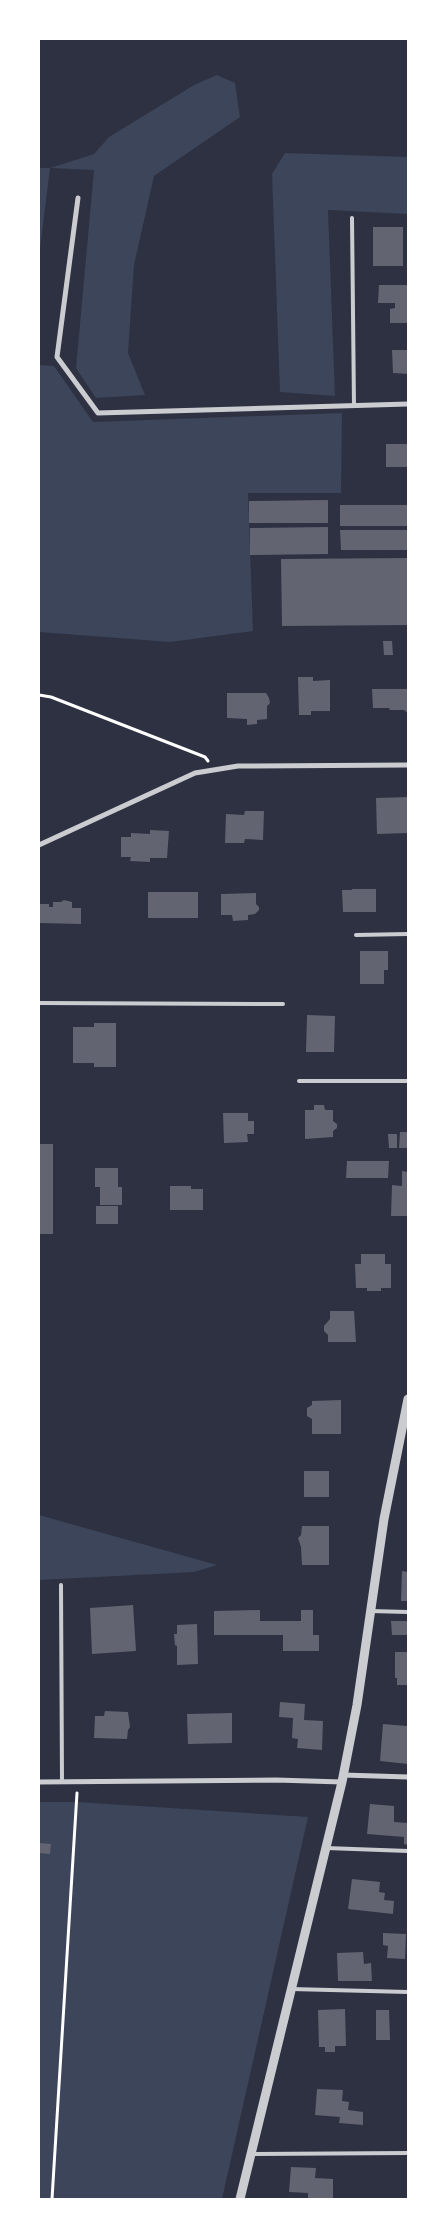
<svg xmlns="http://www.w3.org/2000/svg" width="447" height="2238" font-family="'Fira Sans',sans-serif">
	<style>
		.green { fill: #3c4559 }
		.building { fill: #626471 }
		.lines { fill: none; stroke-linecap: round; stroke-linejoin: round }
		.path { stroke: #fff; stroke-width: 3 }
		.service { stroke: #caccd0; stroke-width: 4 }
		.minor { stroke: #caccd0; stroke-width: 5 }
		.tertiary { stroke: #caccd0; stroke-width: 9 }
	</style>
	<rect width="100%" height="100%" fill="#2d3142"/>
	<g class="green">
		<polygon points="217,75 235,83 240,117 154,176 134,265 128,353 145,395 96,398 76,368 94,170 50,168 39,257 39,168 50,168 94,154 109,137 194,85"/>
		<polygon points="285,153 408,157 408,214 328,210 335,396 280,392 272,174"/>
		<polygon points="39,365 54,366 93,422 342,413 341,493 248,493 253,631 170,642 39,632"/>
		<polygon points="39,1515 217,1565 194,1572 39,1580"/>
		<polygon points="39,1802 77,1802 308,1817 222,2199 39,2199"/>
	</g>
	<g class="building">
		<rect x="373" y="227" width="30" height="39"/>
		<polygon points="379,285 408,285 408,323 390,323 390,309 395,308 395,303 378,303"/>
		<polygon points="392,350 408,350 408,374 393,373"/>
		<rect x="386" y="444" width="22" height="23"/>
		<polygon points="328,500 328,523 249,523 249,501"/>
		<rect x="340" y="505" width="68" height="21"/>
		<polygon points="328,527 328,554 250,555 250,528"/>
		<polygon points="340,530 408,530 408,550 341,550"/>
		<polygon points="408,558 408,625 282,626 281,559"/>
		<polygon points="383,641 392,641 393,655 384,655"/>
		<polygon points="298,677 313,677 313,681 330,680 330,711 311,711 311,715 299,715"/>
		<polygon points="372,689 408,689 408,713 404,710 390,710 389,708 373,708"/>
		<polygon points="227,693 266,693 269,698 270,703 267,706 267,719 257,720 257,724 247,725 247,719 227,718"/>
		<polygon points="408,797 408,833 377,834 376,798"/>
		<polygon points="245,811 264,811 263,840 245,839 244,843 225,843 226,814 244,815"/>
		<polygon points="150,830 169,831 167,858 150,858 150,862 130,861 131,857 121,857 121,837 131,837 131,833 150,834"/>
		<polygon points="352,889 376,889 376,912 343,912 342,890 352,890"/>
		<rect x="148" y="892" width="50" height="26"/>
		<polygon points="256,893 256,904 259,907 259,910 255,914 248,915 248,920 233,921 232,915 221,915 221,894"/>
		<polygon points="64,900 72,902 72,908 81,908 81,924 39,923 39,904 49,904 49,907 53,907 53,902 61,902"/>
		<polygon points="360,951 388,951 388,970 384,970 384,984 360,984"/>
		<polygon points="307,1015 335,1016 334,1052 306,1052"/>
		<polygon points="94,1023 116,1023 116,1067 94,1067 94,1063 73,1063 73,1027 94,1027"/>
		<polygon points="314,1105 324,1105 325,1110 333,1110 333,1121 337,1124 337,1128 333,1131 333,1137 305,1139 305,1110 314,1110"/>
		<polygon points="223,1113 248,1113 248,1121 254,1121 254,1134 247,1134 248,1142 224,1143"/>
		<polygon points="400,1132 408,1132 408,1148 399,1148"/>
		<polygon points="388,1134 397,1134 397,1148 389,1148"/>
		<rect x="39" y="1144" width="14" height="90"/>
		<polygon points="347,1161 389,1161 388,1178 346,1178"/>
		<polygon points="95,1168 118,1168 118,1187 122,1187 122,1205 100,1205 100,1187 95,1187"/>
		<polygon points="402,1171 408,1172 408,1216 391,1216 392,1185 402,1186"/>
		<polygon points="170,1186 191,1186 191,1189 203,1189 203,1210 170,1210"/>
		<rect x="96" y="1206" width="22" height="18"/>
		<polygon points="361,1254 385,1254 385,1264 391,1264 391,1288 381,1288 381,1291 367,1291 367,1288 356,1288 355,1264 361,1264"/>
		<polygon points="330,1311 354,1311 356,1342 328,1342 328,1335 324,1331 324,1326 330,1319"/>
		<polygon points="341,1400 341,1434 312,1434 312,1419 307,1416 307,1408 312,1405 312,1401"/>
		<rect x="304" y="1471" width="25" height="26"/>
		<polygon points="302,1526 329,1526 329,1565 302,1565 301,1547 298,1538 301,1535"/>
		<polygon points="402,1571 408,1572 408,1601 401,1601"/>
		<polygon points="133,1605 136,1651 92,1654 90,1608"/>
		<polygon points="260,1610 260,1621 301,1621 301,1610 313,1610 313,1635 319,1635 319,1651 283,1651 283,1635 214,1635 214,1611"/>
		<polygon points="391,1621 407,1621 408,1635 392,1635"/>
		<polygon points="197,1624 198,1664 177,1665 177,1646 175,1645 174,1634 177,1634 177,1625"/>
		<polygon points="395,1652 408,1652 408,1685 397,1685 397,1678 395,1678"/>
		<polygon points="280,1702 305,1704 304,1720 323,1721 322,1750 297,1748 298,1739 292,1738 293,1718 279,1717"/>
		<polygon points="105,1711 128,1712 130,1727 128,1730 127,1739 94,1738 95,1716 104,1716"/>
		<polygon points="232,1713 232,1743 188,1744 187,1714"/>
		<polygon points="383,1724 407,1726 408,1764 380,1761"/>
		<polygon points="370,1804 394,1806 394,1822 408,1823 408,1845 404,1844 404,1837 367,1834"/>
		<polygon points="39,1843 51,1844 50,1854 39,1853"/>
		<polygon points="352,1879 380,1882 379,1892 385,1893 384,1900 394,1901 393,1914 348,1909"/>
		<polygon points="383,1933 406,1934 405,1959 387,1958 388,1946 383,1945"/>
		<polygon points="363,1952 364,1964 371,1963 372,1981 338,1981 337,1953"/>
		<polygon points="345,2009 346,2046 335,2046 335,2052 325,2052 325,2047 319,2047 318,2010"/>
		<polygon points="376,2010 389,2010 390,2040 376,2040"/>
		<polygon points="317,2089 343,2090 342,2101 349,2102 348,2110 363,2112 363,2125 339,2123 340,2117 315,2115"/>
		<polygon points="291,2167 316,2168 315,2178 333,2179 333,2199 308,2199 308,2193 289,2192"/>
	</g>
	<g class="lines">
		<g class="path">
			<polyline points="39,695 51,697 205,757 208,761"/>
			<polyline points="52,2199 77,1793"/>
		</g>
		<g class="service">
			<polyline points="352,218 354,406"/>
			<polyline points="356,935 408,934"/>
			<polyline points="39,1003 283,1004"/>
			<polyline points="299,1081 408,1081"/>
			<polyline points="61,1585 62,1782"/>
			<polyline points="370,1611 408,1612"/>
			<polyline points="326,1848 408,1851"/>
			<polyline points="291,1989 408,1992"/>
			<polyline points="251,2154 408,2153"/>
		</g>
		<g class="minor">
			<polyline points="78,198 57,357 98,413 408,404"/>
			<polyline points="39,845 195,773 238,766 408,765"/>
			<polyline points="343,1775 408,1777"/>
			<polyline points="39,1782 276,1780 342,1782"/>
		</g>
		<polyline class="tertiary" points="240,2199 342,1782 357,1705 384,1519 408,1399"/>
	</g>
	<rect width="447" height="2238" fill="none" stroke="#ffffff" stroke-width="80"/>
</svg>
